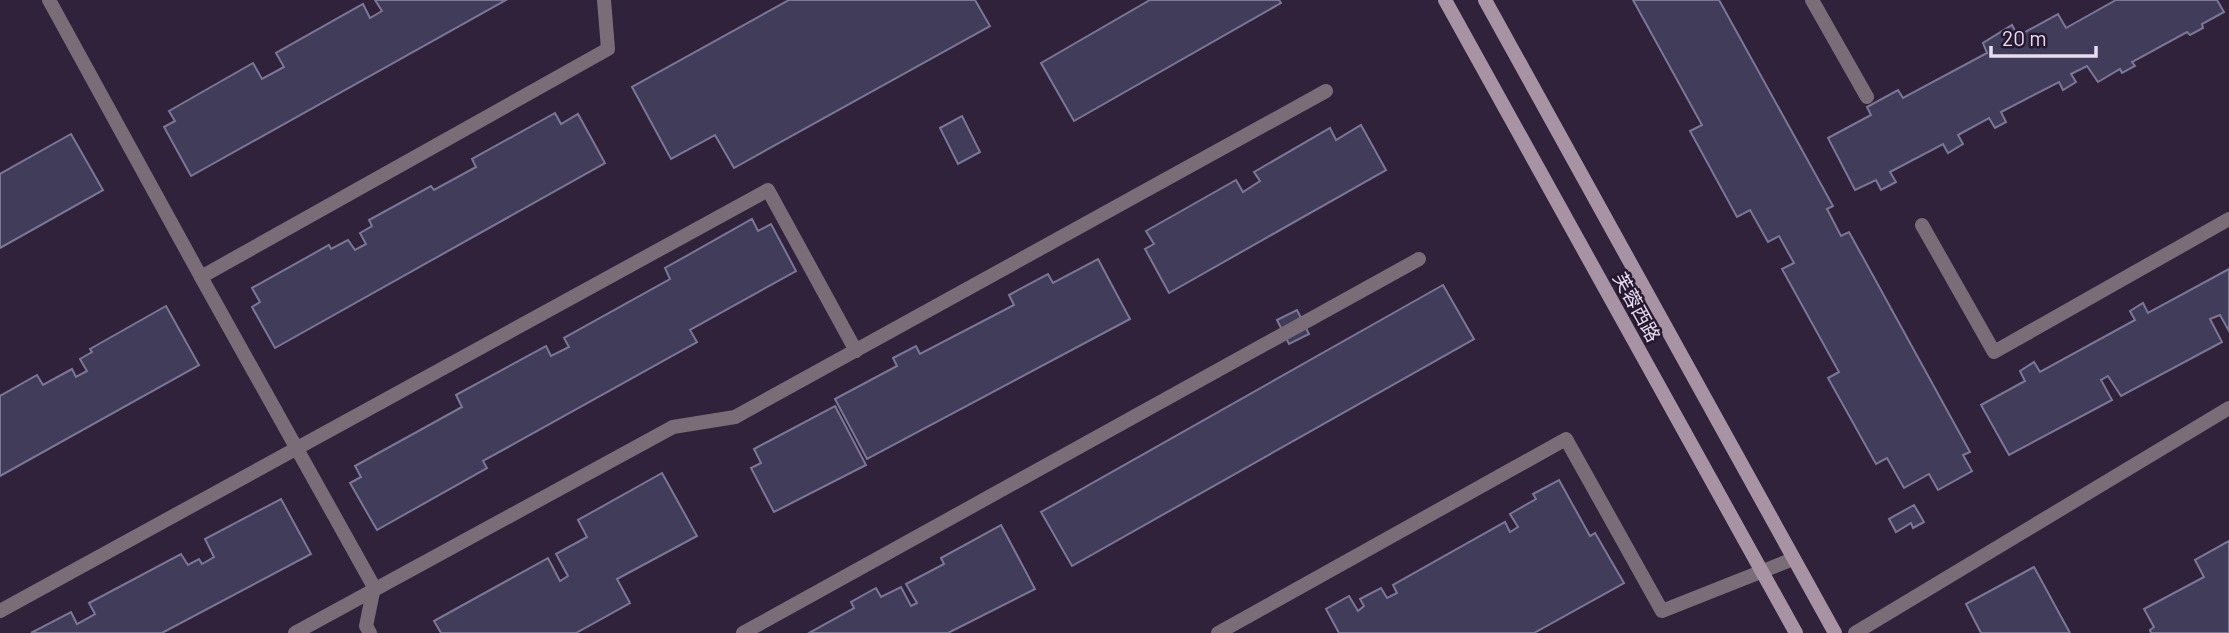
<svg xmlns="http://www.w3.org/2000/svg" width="2229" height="633" font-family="Barlow,'Noto Sans SC',sans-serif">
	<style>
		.building { fill: #403c59; stroke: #7a7797; stroke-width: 2 }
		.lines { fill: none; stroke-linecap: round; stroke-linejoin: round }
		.lane { stroke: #7a6d77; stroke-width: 14 }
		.street { stroke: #7a6d77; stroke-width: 14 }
		.secondary { stroke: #a793a4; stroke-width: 14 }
		.labels { text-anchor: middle; stroke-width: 5; stroke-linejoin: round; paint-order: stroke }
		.street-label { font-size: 19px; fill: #e7ddee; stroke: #271831 }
	</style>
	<rect width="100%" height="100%" fill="#31223b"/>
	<g class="building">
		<polygon points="375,0 506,0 191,176 164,127 175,121 169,111 253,63 262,79 284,67 276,53 363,4 370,18 382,11"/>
		<polygon points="789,0 975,0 990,26 734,168 715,135 671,159 632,87"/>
		<polygon points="1150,0 1279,0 1281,3 1074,121 1041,63"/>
		<polygon points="1633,0 1719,0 1833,206 1827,209 1841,236 1849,232 1970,452 1963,455 1972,471 1938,490 1929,474 1904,488 1887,458 1876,464 1828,378 1839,372 1782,269 1794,263 1779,236 1768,242 1750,210 1737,217 1690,131 1702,125"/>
		<polygon points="2116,0 2217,0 2224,12 2202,24 2203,28 2190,35 2187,32 2132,62 2135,66 2122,73 2120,69 2098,82 2087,66 2071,74 2076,82 2063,90 2059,82 2001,112 2006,122 1995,128 1989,118 1958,135 1963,144 1948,153 1943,144 1890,172 1896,182 1881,190 1876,180 1855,190 1828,138 1871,115 1867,107 1898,90 1903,98 1987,53 1983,43 2012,25 2018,36 2058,14 2066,28"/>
		<polygon points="555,113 561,124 578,114 605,163 275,348 252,307 260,302 252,288 329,245 331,249 348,240 355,250 366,244 360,233 372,226 369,220 431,186 434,190 476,167 472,159"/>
		<polygon points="962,116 980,152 958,164 940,128"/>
		<polygon points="1361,125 1386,170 1169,293 1145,249 1154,244 1146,231 1236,180 1243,192 1260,181 1254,172 1330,128 1336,140"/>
		<polygon points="71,134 103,190 0,248 0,174"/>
		<polygon points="752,219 758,231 771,224 796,271 690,330 697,342 483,461 487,468 377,530 350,483 361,477 355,466 462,407 456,395 546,346 551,356 569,347 564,338 670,279 665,268"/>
		<polygon points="1098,259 1130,319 867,459 835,399 897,366 893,358 916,346 920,354 1014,305 1009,295 1048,274 1053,283"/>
		<polygon points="2229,269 2229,331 2220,315 2210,319 2222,342 2121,396 2108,376 2101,380 2112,400 2009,455 1981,405 2025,381 2020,371 2034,362 2040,372 2135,320 2130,311 2143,303 2148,313"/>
		<polygon points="1443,285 1474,339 1072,566 1041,512"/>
		<polygon points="166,306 199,365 0,476 0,396 37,375 43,385 72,369 76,377 87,371 80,359 92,352 90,349"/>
		<polygon points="1297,310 1309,334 1289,344 1277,320"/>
		<polygon points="835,406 866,465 774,512 751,468 761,463 754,449"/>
		<polygon points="662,473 697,536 617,579 630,603 576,633 441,633 434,621 548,558 560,581 568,576 556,554 587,537 578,520"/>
		<polygon points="1559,480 1590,536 1595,533 1624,583 1534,633 1339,633 1326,609 1349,596 1358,611 1364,606 1360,599 1381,588 1387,598 1397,593 1393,585 1505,522 1510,532 1518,527 1510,514 1536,499 1533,494"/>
		<polygon points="281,499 311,554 162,633 31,633 71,612 77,624 95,614 89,603 181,554 188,565 199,559 202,564 214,557 205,539"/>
		<polygon points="1914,505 1924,522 1913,528 1911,523 1896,532 1889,519"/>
		<polygon points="1001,525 1035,589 948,633 809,633 854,608 851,602 876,588 881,597 901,587 911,606 917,603 906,584 944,564 941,558"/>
		<polygon points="2229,541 2229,633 2151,633 2150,630 2154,627 2144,609 2204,577 2195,560"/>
		<polygon points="2034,567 2070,633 1981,633 1966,604"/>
	</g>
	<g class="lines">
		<polyline class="lane" points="1218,633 1566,439 1662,611 1793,559"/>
		<g class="street">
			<polyline points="49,0 201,277 608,49 604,0"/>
			<polyline points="1812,0 1867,97"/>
			<polyline points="1922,225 1994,352 2229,219"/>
			<polyline points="201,277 374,587 366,626 370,633"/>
			<polyline points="0,611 768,190 856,351"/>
			<polyline points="295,633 673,427 735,417 1326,91"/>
			<polyline points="743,633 1419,259"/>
			<polyline points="1855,633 2229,408"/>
		</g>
		<g class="secondary">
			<polyline points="1445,0 1796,633"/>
			<polyline points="1485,0 1835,633"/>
		</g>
	</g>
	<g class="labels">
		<g class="street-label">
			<text transform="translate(1637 307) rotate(61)" y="7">芙蓉西路</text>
		</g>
	</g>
	<path d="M1991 46v10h105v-10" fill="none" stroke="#e7ddee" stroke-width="3.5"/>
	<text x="2002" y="46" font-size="21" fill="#e7ddee" stroke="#271831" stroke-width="5" paint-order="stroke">20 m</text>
</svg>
